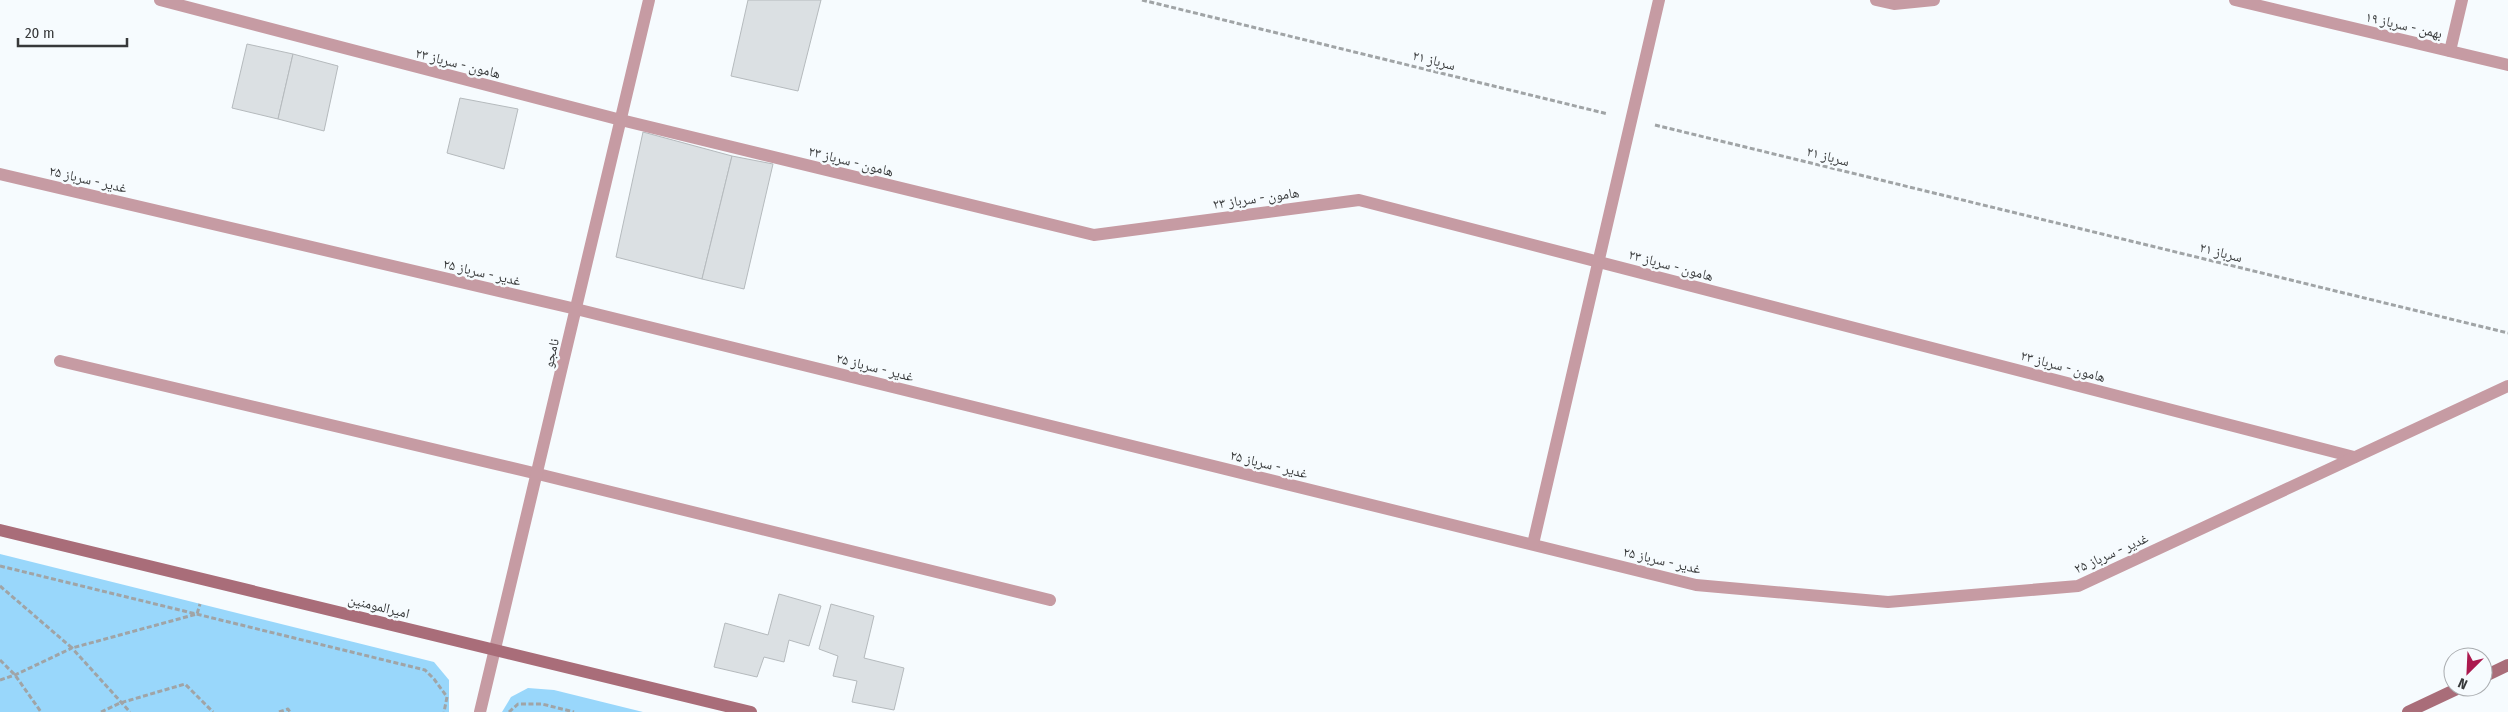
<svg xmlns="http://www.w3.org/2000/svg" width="2508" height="712" font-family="'Fira Sans Condensed','Noto Naskh Arabic',sans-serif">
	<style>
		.green { fill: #99d7fb }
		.building { fill: #dbe0e3; stroke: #b5babd }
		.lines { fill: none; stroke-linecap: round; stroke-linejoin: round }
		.path { stroke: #a0a4a6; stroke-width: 3; stroke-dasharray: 5 2.5; stroke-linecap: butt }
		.street { stroke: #c69ba3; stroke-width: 12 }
		.secondary { stroke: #a96d79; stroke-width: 12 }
		.labels { text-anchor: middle; stroke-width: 5; stroke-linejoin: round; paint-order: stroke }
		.street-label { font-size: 14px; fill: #37393a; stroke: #f6fbfe }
	</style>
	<rect width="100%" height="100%" fill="#f6fbfe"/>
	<g class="green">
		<polygon points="0,554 434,662 449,680 449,712 0,712"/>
		<polygon points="528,688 554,690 643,712 502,712 511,697"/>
	</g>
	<g class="building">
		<polygon points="748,0 821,0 798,91 731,76"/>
		<polygon points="247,44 293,54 278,119 232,108"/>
		<polygon points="293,54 338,66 324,131 278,119"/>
		<polygon points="460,98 518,109 504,169 447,153"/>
		<polygon points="643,132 732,156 702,279 616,257"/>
		<polygon points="732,156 773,164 744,289 702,279"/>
		<polygon points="779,594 821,606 809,646 789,640 784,662 764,657 757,677 714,667 725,623 768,635"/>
		<polygon points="831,604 874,616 864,658 904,668 894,710 852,702 857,681 833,676 838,656 819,649"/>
	</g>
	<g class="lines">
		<g class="path">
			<polyline points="1142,0 1608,114"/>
			<polyline points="1655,125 2508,333"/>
			<polyline points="0,566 425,670 434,679 447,697 444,712"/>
			<polyline points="0,586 72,648 197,614 200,604"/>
			<polyline points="0,660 15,675 41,712"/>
			<polyline points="0,680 15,675 72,648 130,712"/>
			<polyline points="101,712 120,703 185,684 213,712"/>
			<polyline points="279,712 288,709 290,712"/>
			<polyline points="509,712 518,704 542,704 574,712"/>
		</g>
		<g class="street">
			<polyline points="160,0 621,120 1094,235 1359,200 2354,457"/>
			<polyline points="1876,0 1894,4 1934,0"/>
			<polyline points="2235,0 2508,65"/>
			<polyline points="2450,51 2462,0"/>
			<polyline points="0,174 576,309 1696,585 1888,602 2078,586 2508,386"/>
			<polyline points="60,361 538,474 1050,600"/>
			<polyline points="1533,544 1659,0"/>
			<polyline points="480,712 649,0"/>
		</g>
		<g class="secondary">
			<polyline points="0,530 751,712"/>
			<polyline points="2483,677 2508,665"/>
			<polyline points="2408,712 2461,687"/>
		</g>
	</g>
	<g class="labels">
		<g class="street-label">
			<text transform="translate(2404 25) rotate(13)" y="5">بهمن - سرباز ۱۹</text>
			<text transform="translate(1434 60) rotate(14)" y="5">سرباز ۲۱</text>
			<text transform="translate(458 63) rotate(14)" y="5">هامون - سرباز ۲۳</text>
			<text transform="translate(1828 156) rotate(14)" y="5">سرباز ۲۱</text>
			<text transform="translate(851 161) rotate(14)" y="5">هامون - سرباز ۲۳</text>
			<text transform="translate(88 179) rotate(13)" y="5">غدیر - سرباز ۲۵</text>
			<text transform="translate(1256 198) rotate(-8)" y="5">هامون - سرباز ۲۳</text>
			<text transform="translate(2221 252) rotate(14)" y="5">سرباز ۲۱</text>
			<text transform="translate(1671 265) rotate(15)" y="5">هامون - سرباز ۲۳</text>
			<text transform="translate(482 272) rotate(13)" y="5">غدیر - سرباز ۲۵</text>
			<text transform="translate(551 353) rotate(-77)" y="5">نامجو</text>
			<text transform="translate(2063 366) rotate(15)" y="5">هامون - سرباز ۲۳</text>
			<text transform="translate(875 367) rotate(14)" y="5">غدیر - سرباز ۲۵</text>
			<text transform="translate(1269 464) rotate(14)" y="5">غدیر - سرباز ۲۵</text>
			<text transform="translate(2111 553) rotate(-24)" y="5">غدیر - سرباز ۲۵</text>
			<text transform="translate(1662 560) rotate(13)" y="5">غدیر - سرباز ۲۵</text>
			<text transform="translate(379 606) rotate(14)" y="5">امیرالمومنین</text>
		</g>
	</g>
	<g transform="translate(2468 672) rotate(204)"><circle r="24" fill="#f6fbfe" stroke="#aaadb0"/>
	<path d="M0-4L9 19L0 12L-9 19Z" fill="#ab194e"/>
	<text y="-8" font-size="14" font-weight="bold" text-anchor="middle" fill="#37393a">N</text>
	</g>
	<path d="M18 38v8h109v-8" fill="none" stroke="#37393a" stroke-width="2.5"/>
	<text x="25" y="38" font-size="15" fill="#37393a" stroke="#f6fbfe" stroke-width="4" paint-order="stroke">20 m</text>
</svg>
